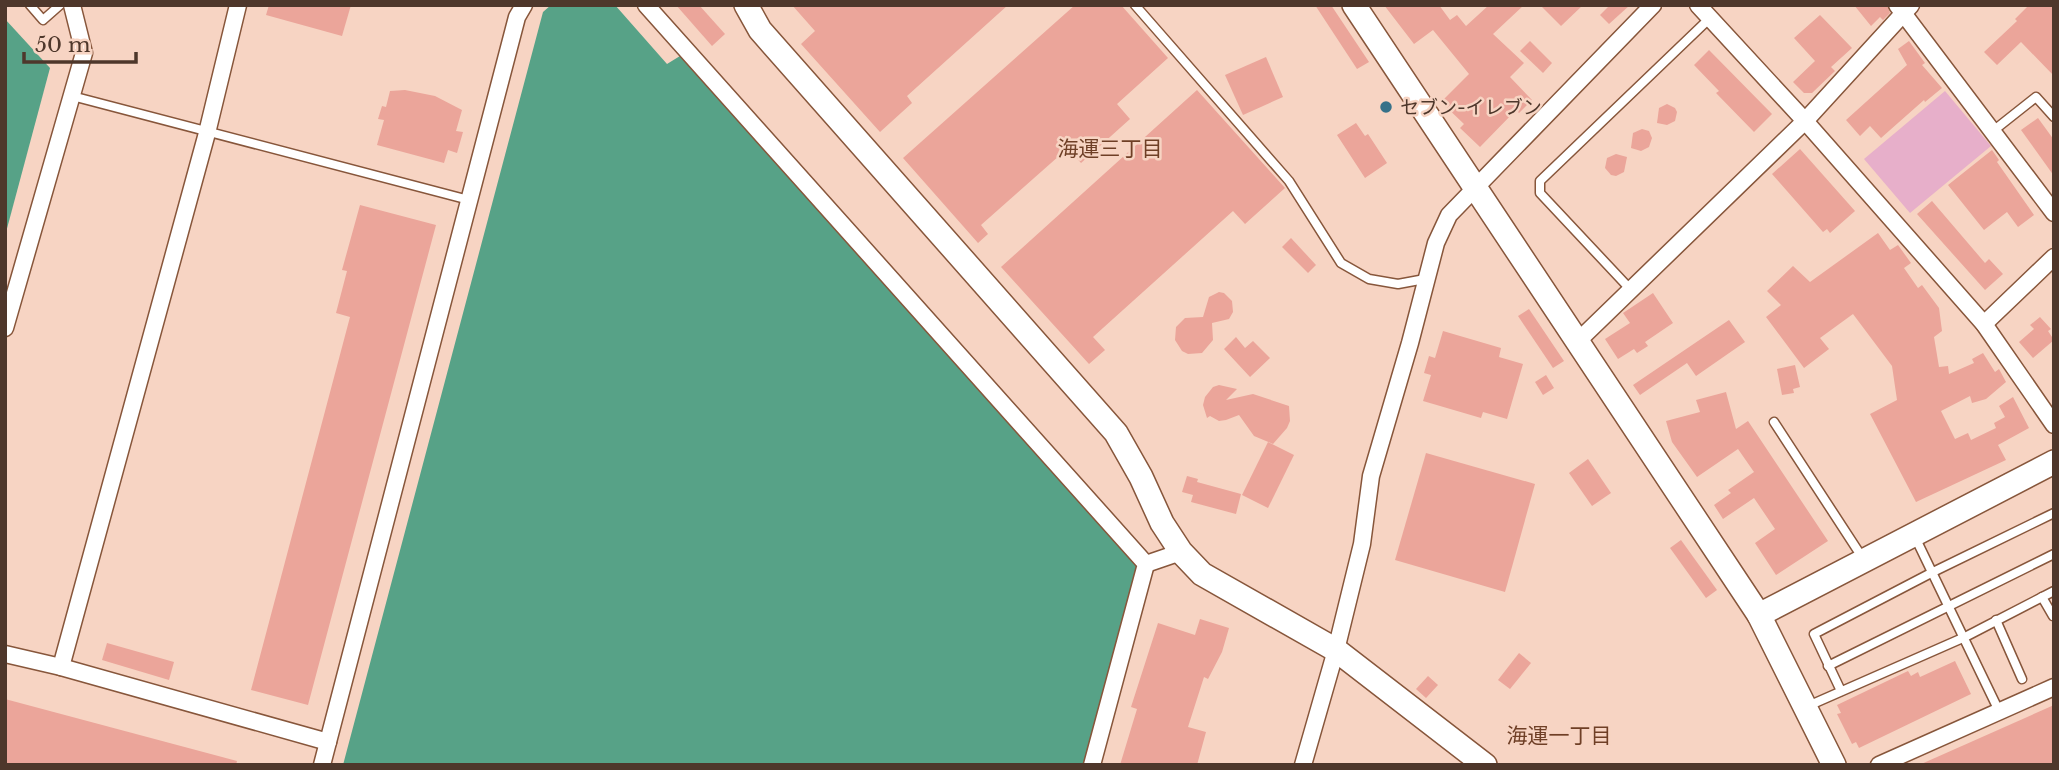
<svg xmlns="http://www.w3.org/2000/svg" width="2059" height="770" font-family="'Libre Baskerville','Noto Sans JP',serif">
	<style>
		.green { fill: #e7afca }
		.water { fill: #57a287 }
		.building { fill: #eba59a }
		.lines { fill: none; stroke-linecap: round; stroke-linejoin: round }
		.lane-casing { stroke: #87563b; stroke-width: 11 }
		.street-casing { stroke: #87563b; stroke-width: 19 }
		.secondary-casing { stroke: #87563b; stroke-width: 26 }
		.lane { stroke: #fff; stroke-width: 8 }
		.street { stroke: #fff; stroke-width: 16 }
		.secondary { stroke: #fff; stroke-width: 23 }
		.poi-dot { fill: #367189; stroke: #f7d4c3; stroke-width: 2.5 }
		.labels { text-anchor: middle; stroke-width: 5; stroke-linejoin: round; paint-order: stroke }
		.poi-label { font-size: 19px; fill: #4e372b; stroke: #f7d4c3; text-anchor: start }
		.neighbourhood-label { font-size: 21px; fill: #6f3f26; stroke: #f7d4c3 }
	</style>
	<rect width="100%" height="100%" fill="#f7d4c3"/>
	<polygon class="green" points="1945,91 1991,146 1910,213 1864,159"/>
	<g class="water">
		<polygon points="551,5 615,5 667,64 680,56 1138,567 1083,765 343,765 543,12"/>
		<polygon points="5,19 50,68 5,236"/>
	</g>
	<g class="building">
		<polygon points="269,5 351,5 342,36 266,15"/>
		<polygon points="676,5 699,5 725,34 712,46"/>
		<polygon points="792,5 1008,5 907,96 912,103 880,132 801,44 815,31"/>
		<polygon points="1075,5 1121,5 1168,58 1117,104 1130,119 1081,163 1068,148 981,225 988,234 978,243 903,158"/>
		<polygon points="1315,5 1331,5 1369,62 1357,69"/>
		<polygon points="1384,5 1439,5 1450,20 1457,15 1466,26 1489,5 1524,5 1493,34 1524,63 1510,77 1532,100 1519,113 1516,110 1480,147 1460,128 1464,124 1441,102 1469,74 1433,30 1414,44"/>
		<polygon points="1540,5 1583,5 1561,26"/>
		<polygon points="1610,5 1630,5 1609,24 1600,15"/>
		<polygon points="1854,5 1887,5 1890,13 1883,20 1880,17 1871,26"/>
		<polygon points="2029,5 2054,5 2054,76 2021,42 1997,65 1984,52 2017,21 2015,19"/>
		<polygon points="1820,15 1852,48 1831,67 1835,71 1812,93 1804,93 1793,82 1815,61 1794,38"/>
		<polygon points="1530,41 1552,63 1543,73 1520,51"/>
		<polygon points="1909,41 1925,63 1922,65 1942,88 1925,102 1924,100 1881,138 1870,126 1860,136 1846,120 1907,65 1898,49"/>
		<polygon points="1709,50 1772,114 1754,132 1716,93 1719,91 1694,65"/>
		<polygon points="1266,57 1283,97 1243,115 1225,75"/>
		<polygon points="405,90 435,96 462,110 456,131 463,132 457,153 448,150 444,163 377,145 384,120 378,119 382,106 386,107 390,91"/>
		<polygon points="1197,90 1285,188 1245,224 1233,211 1093,337 1105,350 1089,364 1001,267"/>
		<polygon points="1667,104 1675,108 1677,112 1675,121 1667,125 1657,123 1659,108"/>
		<polygon points="2038,118 2054,140 2054,176 2021,130"/>
		<polygon points="1356,123 1365,136 1368,134 1387,163 1365,178 1337,135"/>
		<polygon points="1642,129 1649,131 1652,138 1649,147 1641,151 1631,148 1633,133"/>
		<polygon points="1800,149 1855,211 1830,233 1827,229 1823,232 1772,174"/>
		<polygon points="1992,150 1999,160 1997,162 2034,215 2018,227 2007,212 1984,230 1948,185"/>
		<polygon points="1616,154 1627,157 1624,172 1616,176 1611,175 1605,168 1607,158"/>
		<polygon points="1932,201 1985,263 1989,259 2003,274 1985,290 1917,214"/>
		<polygon points="360,205 436,225 308,705 251,690 350,317 336,313 347,271 342,270"/>
		<polygon points="1878,233 1890,250 1898,245 1911,263 1904,268 1918,288 1922,285 1939,308 1942,331 1934,337 1939,367 1948,366 1949,374 1974,363 1972,359 1983,353 1995,372 1999,369 2006,382 1986,399 1972,403 1970,396 1941,411 1955,439 1968,433 1971,440 1996,428 1994,423 2005,417 1999,406 2013,397 2029,428 1998,445 2006,460 1916,502 1870,414 1897,400 1892,366 1853,314 1820,338 1829,349 1804,368 1766,317 1781,305 1767,291 1793,266 1810,282"/>
		<polygon points="1291,238 1316,265 1308,273 1282,247"/>
		<polygon points="1219,292 1224,293 1232,301 1233,312 1229,319 1212,323 1213,340 1202,353 1188,354 1182,351 1175,340 1176,327 1185,318 1203,317 1209,297"/>
		<polygon points="1653,293 1673,323 1645,342 1648,346 1637,353 1634,349 1618,359 1605,339 1630,323 1623,313"/>
		<polygon points="1529,309 1564,361 1553,368 1518,316"/>
		<polygon points="2040,317 2051,329 2048,331 2054,340 2033,358 2019,342 2034,329 2030,325"/>
		<polygon points="1729,320 1745,342 1696,376 1687,363 1640,395 1633,385"/>
		<polygon points="1443,331 1501,348 1499,357 1523,364 1507,419 1483,412 1481,418 1423,401 1431,375 1424,373 1429,356 1435,358"/>
		<polygon points="1236,337 1245,348 1253,341 1270,358 1250,377 1224,349"/>
		<polygon points="1795,365 1800,387 1793,389 1794,393 1782,395 1777,369"/>
		<polygon points="1546,375 1554,388 1543,395 1535,382"/>
		<polygon points="1219,385 1237,389 1226,400 1253,394 1289,406 1290,421 1287,428 1273,444 1254,436 1239,415 1226,420 1219,421 1210,416 1207,418 1203,405 1205,397 1213,387"/>
		<polygon points="1726,392 1736,429 1748,421 1828,541 1776,575 1755,543 1775,529 1754,498 1723,519 1714,505 1731,493 1728,490 1754,472 1738,449 1697,477 1672,442 1666,421 1700,412 1696,400"/>
		<polygon points="1268,442 1294,455 1268,508 1242,495"/>
		<polygon points="1426,453 1535,484 1505,592 1395,560"/>
		<polygon points="1588,459 1611,493 1592,506 1569,473"/>
		<polygon points="1187,476 1198,479 1197,482 1241,494 1236,514 1191,502 1193,495 1182,492"/>
		<polygon points="1681,540 1717,590 1706,598 1670,548"/>
		<polygon points="1200,619 1229,628 1222,652 1208,679 1204,677 1188,727 1206,732 1197,765 1120,765 1137,709 1131,707 1158,623 1195,635"/>
		<polygon points="107,643 174,662 169,680 102,660"/>
		<polygon points="1519,653 1531,663 1510,689 1498,680"/>
		<polygon points="1955,661 1971,694 1859,748 1856,742 1852,744 1837,714 1841,713 1837,705 1908,671 1911,676 1918,672 1920,677"/>
		<polygon points="1428,676 1438,685 1426,698 1416,689"/>
		<polygon points="5,699 237,761 236,765 5,765"/>
		<polygon points="2054,705 2054,765 1919,765"/>
	</g>
	<g class="lines">
		<g class="lane-casing">
			<g id="lane">
				<polyline points="30,5 43,20 60,5"/>
				<polyline points="1135,5 1289,181 1341,263 1369,279 1398,284 1425,279"/>
				<polyline points="72,96 469,200"/>
				<polyline points="1993,131 2036,97 2054,117"/>
				<polyline points="1631,290 1540,193 1540,181 1710,18"/>
				<polyline points="1774,422 1862,557"/>
				<polyline points="1915,537 1999,711"/>
				<polyline points="2042,597 2053,616"/>
				<polyline points="1996,620 2022,679"/>
				<polyline points="1828,666 2054,554"/>
				<polyline points="1841,691 1814,634 1933,572 2054,513"/>
				<polyline points="1808,706 1965,637 2054,591"/>
			</g>
		</g>
		<g class="street-casing">
			<g id="street">
				<polyline points="646,5 1146,564 1092,765"/>
				<polyline points="1698,5 1805,121 1984,324 2054,425"/>
				<polyline points="1897,5 2054,213"/>
				<polyline points="1984,324 2054,257"/>
				<polyline points="5,328 84,53 72,5"/>
				<polyline points="1578,341 1805,121 1911,5"/>
				<polyline points="1146,564 1181,552"/>
				<polyline points="5,654 61,667 328,742"/>
				<polyline points="61,667 207,133 238,5"/>
				<polyline points="322,765 517,17 524,5"/>
				<polyline points="1303,765 1336,650 1362,544 1371,476 1410,343 1436,243 1449,215 1653,5"/>
				<polyline points="1879,765 2054,687"/>
			</g>
		</g>
		<g class="secondary-casing">
			<g id="secondary">
				<polyline points="746,5 760,30 1116,433 1141,477 1162,523 1181,552 1202,574 1336,650 1485,765"/>
				<polyline points="1354,5 1759,615 1834,765"/>
				<polyline points="1759,615 2054,462"/>
			</g>
		</g>
		<use href="#lane" class="lane"/>
		<use href="#street" class="street"/>
		<use href="#secondary" class="secondary"/>
	</g>
	<circle class="poi-dot" cx="1386" cy="107" r="7"/>
	<g class="labels">
		<g class="poi-label">
			<text x="1400" y="114">セブン-イレブン</text>
		</g>
		<g class="neighbourhood-label">
			<text x="1110" y="156">海運三丁目</text>
			<text x="1559" y="743">海運一丁目</text>
		</g>
	</g>
	<rect width="2059" height="770" fill="none" stroke="#4e372b" stroke-width="14"/>
	<path d="M24 52v10h112v-10" fill="none" stroke="#4e372b" stroke-width="3.5"/>
	<text x="35" y="52" font-size="21" fill="#4e372b" stroke="#f7d4c3" stroke-width="5" paint-order="stroke">50 m</text>
</svg>
